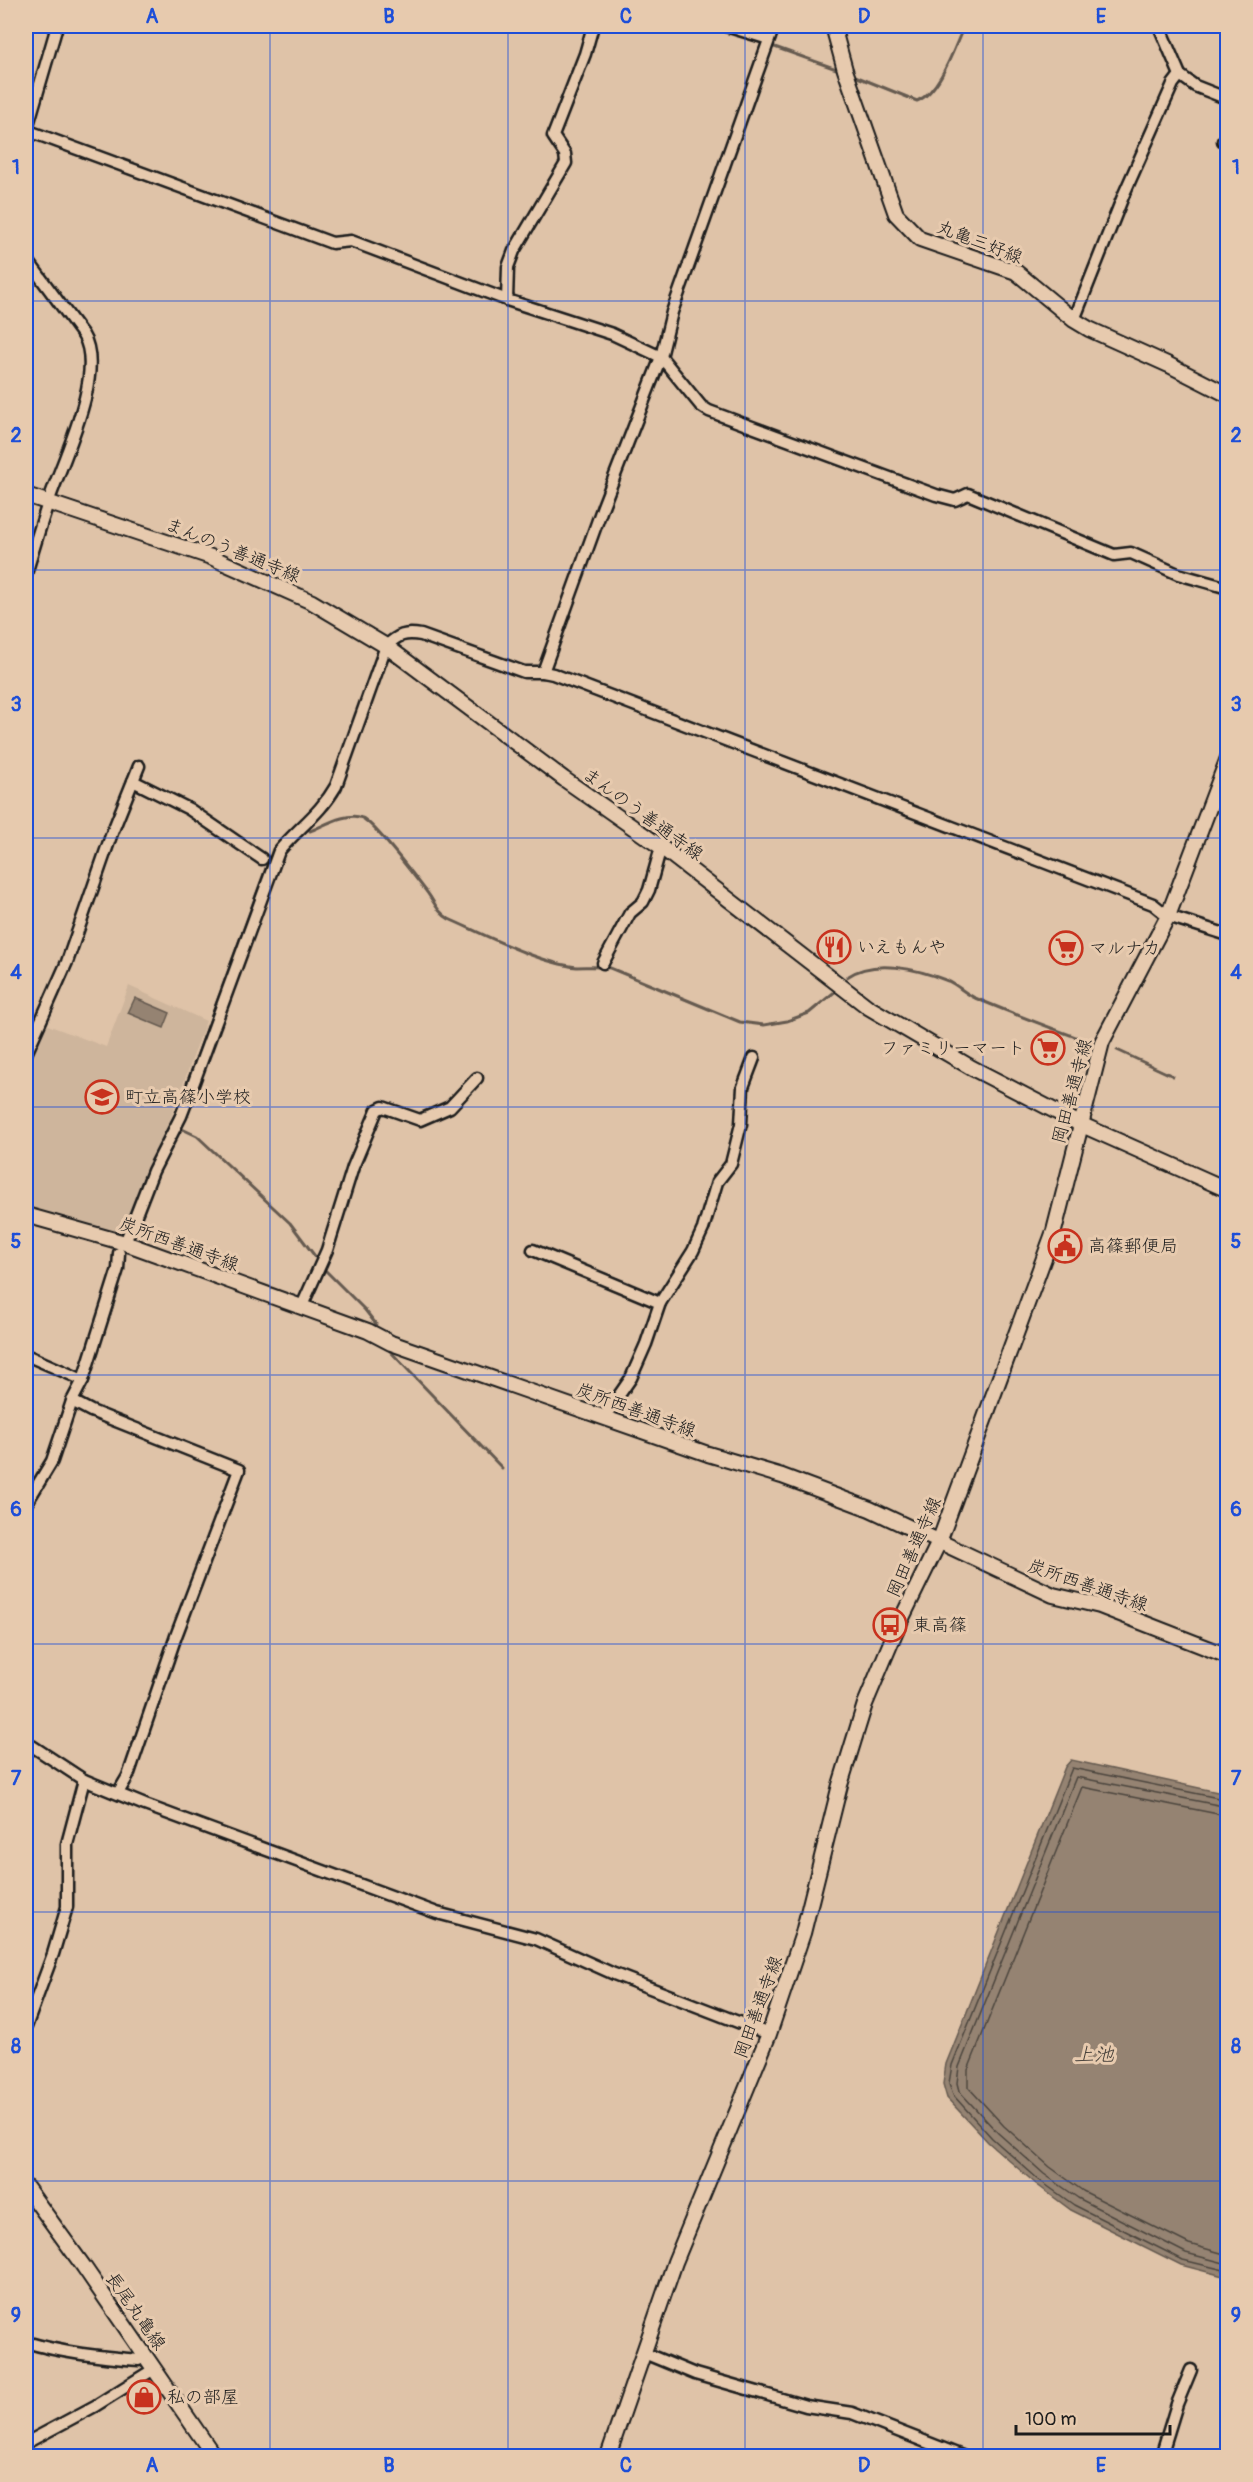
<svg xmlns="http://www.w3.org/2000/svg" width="1253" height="2482" font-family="Pangolin,'Klee One',sans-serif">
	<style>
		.built { fill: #ceb59c }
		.water { fill: #958372; stroke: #655a50; stroke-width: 1.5 }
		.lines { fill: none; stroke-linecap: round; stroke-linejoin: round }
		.shore { stroke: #4c453e; stroke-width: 1.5 }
		.stream { stroke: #655a50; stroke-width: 3 }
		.minor-casing { stroke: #1c1c1c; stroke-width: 15 }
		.major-casing { stroke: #1c1c1c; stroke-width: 18 }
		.minor { stroke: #e7caae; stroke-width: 10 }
		.major { stroke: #e7caae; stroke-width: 14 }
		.grid { fill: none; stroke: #1d4ed8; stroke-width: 1.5; stroke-opacity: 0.55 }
		.labels { text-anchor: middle; stroke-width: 6; stroke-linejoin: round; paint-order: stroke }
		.street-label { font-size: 18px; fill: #1c1c1c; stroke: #e7caae }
		.poi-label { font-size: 18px; fill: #1c1c1c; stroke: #e7caae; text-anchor: start }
		.water-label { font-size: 20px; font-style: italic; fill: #46403a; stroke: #e7caae }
		.neatline { fill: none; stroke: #1d4ed8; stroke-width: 2 }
		.grid-label { font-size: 20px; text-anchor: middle; font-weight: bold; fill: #1d4ed8 }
	</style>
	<rect width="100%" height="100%" fill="#dfc3a8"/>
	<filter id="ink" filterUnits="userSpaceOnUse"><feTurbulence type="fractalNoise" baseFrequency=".0167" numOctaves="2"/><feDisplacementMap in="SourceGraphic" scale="12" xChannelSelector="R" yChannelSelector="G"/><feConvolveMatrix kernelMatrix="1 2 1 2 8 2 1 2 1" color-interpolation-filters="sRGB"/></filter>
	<g filter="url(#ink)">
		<polygon class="built" points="129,986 206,1021 170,1120 120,1236 26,1205 26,1074 31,1051 45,1024 106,1047"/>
		<g class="water">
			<polygon points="135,998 170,1013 164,1028 128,1013"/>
			<polygon points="1071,1760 1227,1794 1227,2277 1181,2265 1071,2210 1036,2184 988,2142 947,2098 943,2084 946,2064 1065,1767"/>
		</g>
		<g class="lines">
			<g class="shore">
				<polyline points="1228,1800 1072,1768 952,2065 949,2083 953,2095 992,2138 1039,2180 1074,2205 1183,2260 1228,2271"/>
				<polyline points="1228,1807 1076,1777 959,2067 957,2083 959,2091 998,2133 1044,2174 1078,2198 1186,2253 1228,2264"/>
				<polyline points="1228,1816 1082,1787 968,2070 968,2087 1004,2126 1050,2167 1083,2191 1189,2244 1228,2255"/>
			</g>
			<g class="stream">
				<polyline points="769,45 842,71"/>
				<path d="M850 74 917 101C940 92 954 48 964 26"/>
				<path d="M310 831C323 826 348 811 362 818 374 823 416 878 426 891 434 901 437 912 449 919 485 935 539 963 577 967 588 967 598 966 610 968L740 1022 764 1025 787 1021 809 1013 837 990"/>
				<path d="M847 977C874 958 918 969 948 981 957 985 965 993 975 998 1014 1014 1055 1030 1095 1044"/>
				<polyline points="1117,1050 1173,1076"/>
				<polyline points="174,1119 273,849 291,831"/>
				<polyline points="180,1128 197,1136 290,1223 317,1259"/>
				<polyline points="326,1271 365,1310 376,1324"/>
				<polyline points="388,1349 502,1468"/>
			</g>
			<g class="minor-casing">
				<g id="minor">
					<polyline points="726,26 769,39"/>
					<polyline points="1159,26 1180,75 1195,86 1228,99"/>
					<polyline points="26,130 332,243 351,241 507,300 612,334 661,357 701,406 709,411 936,495 955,500 968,494 1114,555 1131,553 1178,574 1228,588"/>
					<polyline points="26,132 57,26"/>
					<polyline points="1223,141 1228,143"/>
					<path d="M26 258 83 335C107 373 61 463 48 503 40 527 33 551 26 574"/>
					<polyline points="507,300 508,267 514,251 566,163 565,154 553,136 585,54 593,26"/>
					<polyline points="1074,320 1124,194 1173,84 1180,75"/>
					<polyline points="543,672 603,506 661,357 672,312 774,26"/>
					<polyline points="133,781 189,809 262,859"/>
					<polyline points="603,963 630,913 643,902 649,890 661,847"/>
					<polyline points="26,1054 67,962 112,833 139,766"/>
					<path d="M125 1243 153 1171 181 1116 191 1090 279 851C298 828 321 813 336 786L386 646C398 635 405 632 421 635L524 672H543L553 674 1153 904 1168 916 1228 935"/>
					<polyline points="533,1250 660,1303"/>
					<polyline points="301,1308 327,1250 353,1167 377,1110 383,1107 420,1120 450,1107 477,1078"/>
					<polyline points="26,1355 83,1380"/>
					<polyline points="72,1401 91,1411 239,1470 176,1636 128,1776 118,1793"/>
					<polyline points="604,1417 631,1378 646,1344 660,1303 693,1251 703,1229 717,1182 731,1164 741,1124 743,1087 754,1058"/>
					<polyline points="26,1504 52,1461 72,1401 83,1380 118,1269 119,1253"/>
					<polyline points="26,1742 84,1780 145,1805 437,1913 536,1939 614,1974 769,2034"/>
					<polyline points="26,2027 53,1954 67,1907 67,1844 84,1780"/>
					<path d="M26 2342C62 2353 101 2357 139 2360L145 2355"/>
					<polyline points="644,2353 695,2374 806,2406 852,2413 962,2456"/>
					<polyline points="26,2443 95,2406 154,2369"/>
					<polyline points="1161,2456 1177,2404 1191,2370"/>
				</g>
			</g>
			<g class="major-casing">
				<g id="major">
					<polyline points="833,26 845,70 896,214 920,239 1016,272 1074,320 1089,329 1169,365 1228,395"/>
					<polyline points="26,495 211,557 312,602 386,646 564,779 661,847 868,1007 972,1068 1080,1124 1228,1190"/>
					<polyline points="26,1215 125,1243 368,1331 391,1343 708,1454 782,1476 870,1509 1053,1595 1100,1606 1228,1656"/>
					<polyline points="26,2187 84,2267 214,2456"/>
					<polyline points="608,2456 675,2262 769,2034 803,1933 840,1785 865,1704 897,1628 939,1542 1054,1231 1102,1042 1168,916 1228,758"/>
				</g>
			</g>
			<use href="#minor" class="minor"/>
			<use href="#major" class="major"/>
		</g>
	</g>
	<path class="grid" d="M270 26V2456M508 26V2456M745 26V2456M983 26V2456M26 301H1228M26 570H1228M26 838H1228M26 1107H1228M26 1375H1228M26 1644H1228M26 1912H1228M26 2181H1228"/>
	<defs>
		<g id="restaurant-ring" transform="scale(1.725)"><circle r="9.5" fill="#e7caae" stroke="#c8321e" stroke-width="1.5"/><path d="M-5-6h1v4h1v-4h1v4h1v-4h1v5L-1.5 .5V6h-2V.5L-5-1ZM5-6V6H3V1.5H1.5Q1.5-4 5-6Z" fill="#c8321e"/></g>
		<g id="supermarket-ring" transform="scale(1.725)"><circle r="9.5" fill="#e7caae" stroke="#c8321e" stroke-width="1.5"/><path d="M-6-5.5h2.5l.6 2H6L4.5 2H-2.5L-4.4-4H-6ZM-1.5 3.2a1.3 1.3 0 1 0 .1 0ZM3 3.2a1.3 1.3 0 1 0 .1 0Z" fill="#c8321e"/></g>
		<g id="school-ring" transform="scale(1.725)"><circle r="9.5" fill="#e7caae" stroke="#c8321e" stroke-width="1.5"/><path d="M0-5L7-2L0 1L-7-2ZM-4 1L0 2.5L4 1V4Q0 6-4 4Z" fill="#c8321e"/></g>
		<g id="civic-ring" transform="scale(1.725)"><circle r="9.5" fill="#e7caae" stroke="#c8321e" stroke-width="1.5"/><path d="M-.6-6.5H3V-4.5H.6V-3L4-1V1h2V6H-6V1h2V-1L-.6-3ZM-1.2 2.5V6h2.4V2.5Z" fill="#c8321e"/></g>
		<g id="bus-ring" transform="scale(1.725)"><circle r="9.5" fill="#e7caae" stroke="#c8321e" stroke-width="1.5"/><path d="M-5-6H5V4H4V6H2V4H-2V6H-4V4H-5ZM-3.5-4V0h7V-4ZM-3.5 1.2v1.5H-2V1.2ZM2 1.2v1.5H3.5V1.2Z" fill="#c8321e"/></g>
		<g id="shop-ring" transform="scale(1.725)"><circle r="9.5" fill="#e7caae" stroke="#c8321e" stroke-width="1.5"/><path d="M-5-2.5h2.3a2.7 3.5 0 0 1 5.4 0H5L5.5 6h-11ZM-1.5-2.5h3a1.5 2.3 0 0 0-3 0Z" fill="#c8321e"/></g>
	</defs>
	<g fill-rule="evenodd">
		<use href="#restaurant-ring" x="834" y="947"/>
		<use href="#supermarket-ring" x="1066" y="948"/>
		<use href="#supermarket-ring" x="1048" y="1048"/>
		<use href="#school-ring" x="102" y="1097"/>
		<use href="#civic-ring" x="1065" y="1246"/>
		<use href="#bus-ring" x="890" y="1625"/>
		<use href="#shop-ring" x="144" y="2397"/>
	</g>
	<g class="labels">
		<g class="street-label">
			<text transform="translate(980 242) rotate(21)" y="6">丸亀三好線</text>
			<text transform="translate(233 550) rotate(22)" y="6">まんのう善通寺線</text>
			<text transform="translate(643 814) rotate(36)" y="6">まんのう善通寺線</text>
			<text transform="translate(1072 1091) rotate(-75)" y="6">岡田善通寺線</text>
			<text transform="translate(179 1244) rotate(20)" y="6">炭所西善通寺線</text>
			<text transform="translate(636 1410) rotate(20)" y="6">炭所西善通寺線</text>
			<text transform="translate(914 1547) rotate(-66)" y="6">岡田善通寺線</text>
			<text transform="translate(1088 1585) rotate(19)" y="6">炭所西善通寺線</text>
			<text transform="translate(758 2007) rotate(-70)" y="6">岡田善通寺線</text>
			<text transform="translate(136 2311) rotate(55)" y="6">長尾丸亀線</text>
		</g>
		<g class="poi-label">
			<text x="857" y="953">いえもんや</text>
			<text x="1089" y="954">マルナカ</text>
			<text x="1025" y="1054" text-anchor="end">ファミリーマート</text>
			<text x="125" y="1103">町立高篠小学校</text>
			<text x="1088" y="1252">高篠郵便局</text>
			<text x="913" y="1631">東高篠</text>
			<text x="167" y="2403">私の部屋</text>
		</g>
		<g class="water-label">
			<text x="1094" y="2061">上池</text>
		</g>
	</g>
	<rect width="1253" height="2482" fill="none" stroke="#e7caae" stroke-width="66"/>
	<path d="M1016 2425v9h154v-9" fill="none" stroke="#1c1c1c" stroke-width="3"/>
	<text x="1025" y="2425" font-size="18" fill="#1c1c1c" stroke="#e7caae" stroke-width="4.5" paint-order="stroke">100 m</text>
	<rect x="33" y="33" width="1187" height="2416" class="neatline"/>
	<g class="grid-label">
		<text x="152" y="23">A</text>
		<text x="389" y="23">B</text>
		<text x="626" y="23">C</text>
		<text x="864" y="23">D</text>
		<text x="1101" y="23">E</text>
		<text x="16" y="174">1</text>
		<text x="1236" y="174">1</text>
		<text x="16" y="442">2</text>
		<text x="1236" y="442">2</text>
		<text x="16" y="711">3</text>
		<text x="1236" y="711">3</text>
		<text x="16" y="979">4</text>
		<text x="1236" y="979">4</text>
		<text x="16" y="1248">5</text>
		<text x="1236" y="1248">5</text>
		<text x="16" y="1516">6</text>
		<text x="1236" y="1516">6</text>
		<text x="16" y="1785">7</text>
		<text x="1236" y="1785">7</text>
		<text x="16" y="2053">8</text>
		<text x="1236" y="2053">8</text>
		<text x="16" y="2322">9</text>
		<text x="1236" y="2322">9</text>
		<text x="152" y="2472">A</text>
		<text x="389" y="2472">B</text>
		<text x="626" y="2472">C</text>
		<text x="864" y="2472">D</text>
		<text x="1101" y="2472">E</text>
	</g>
</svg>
